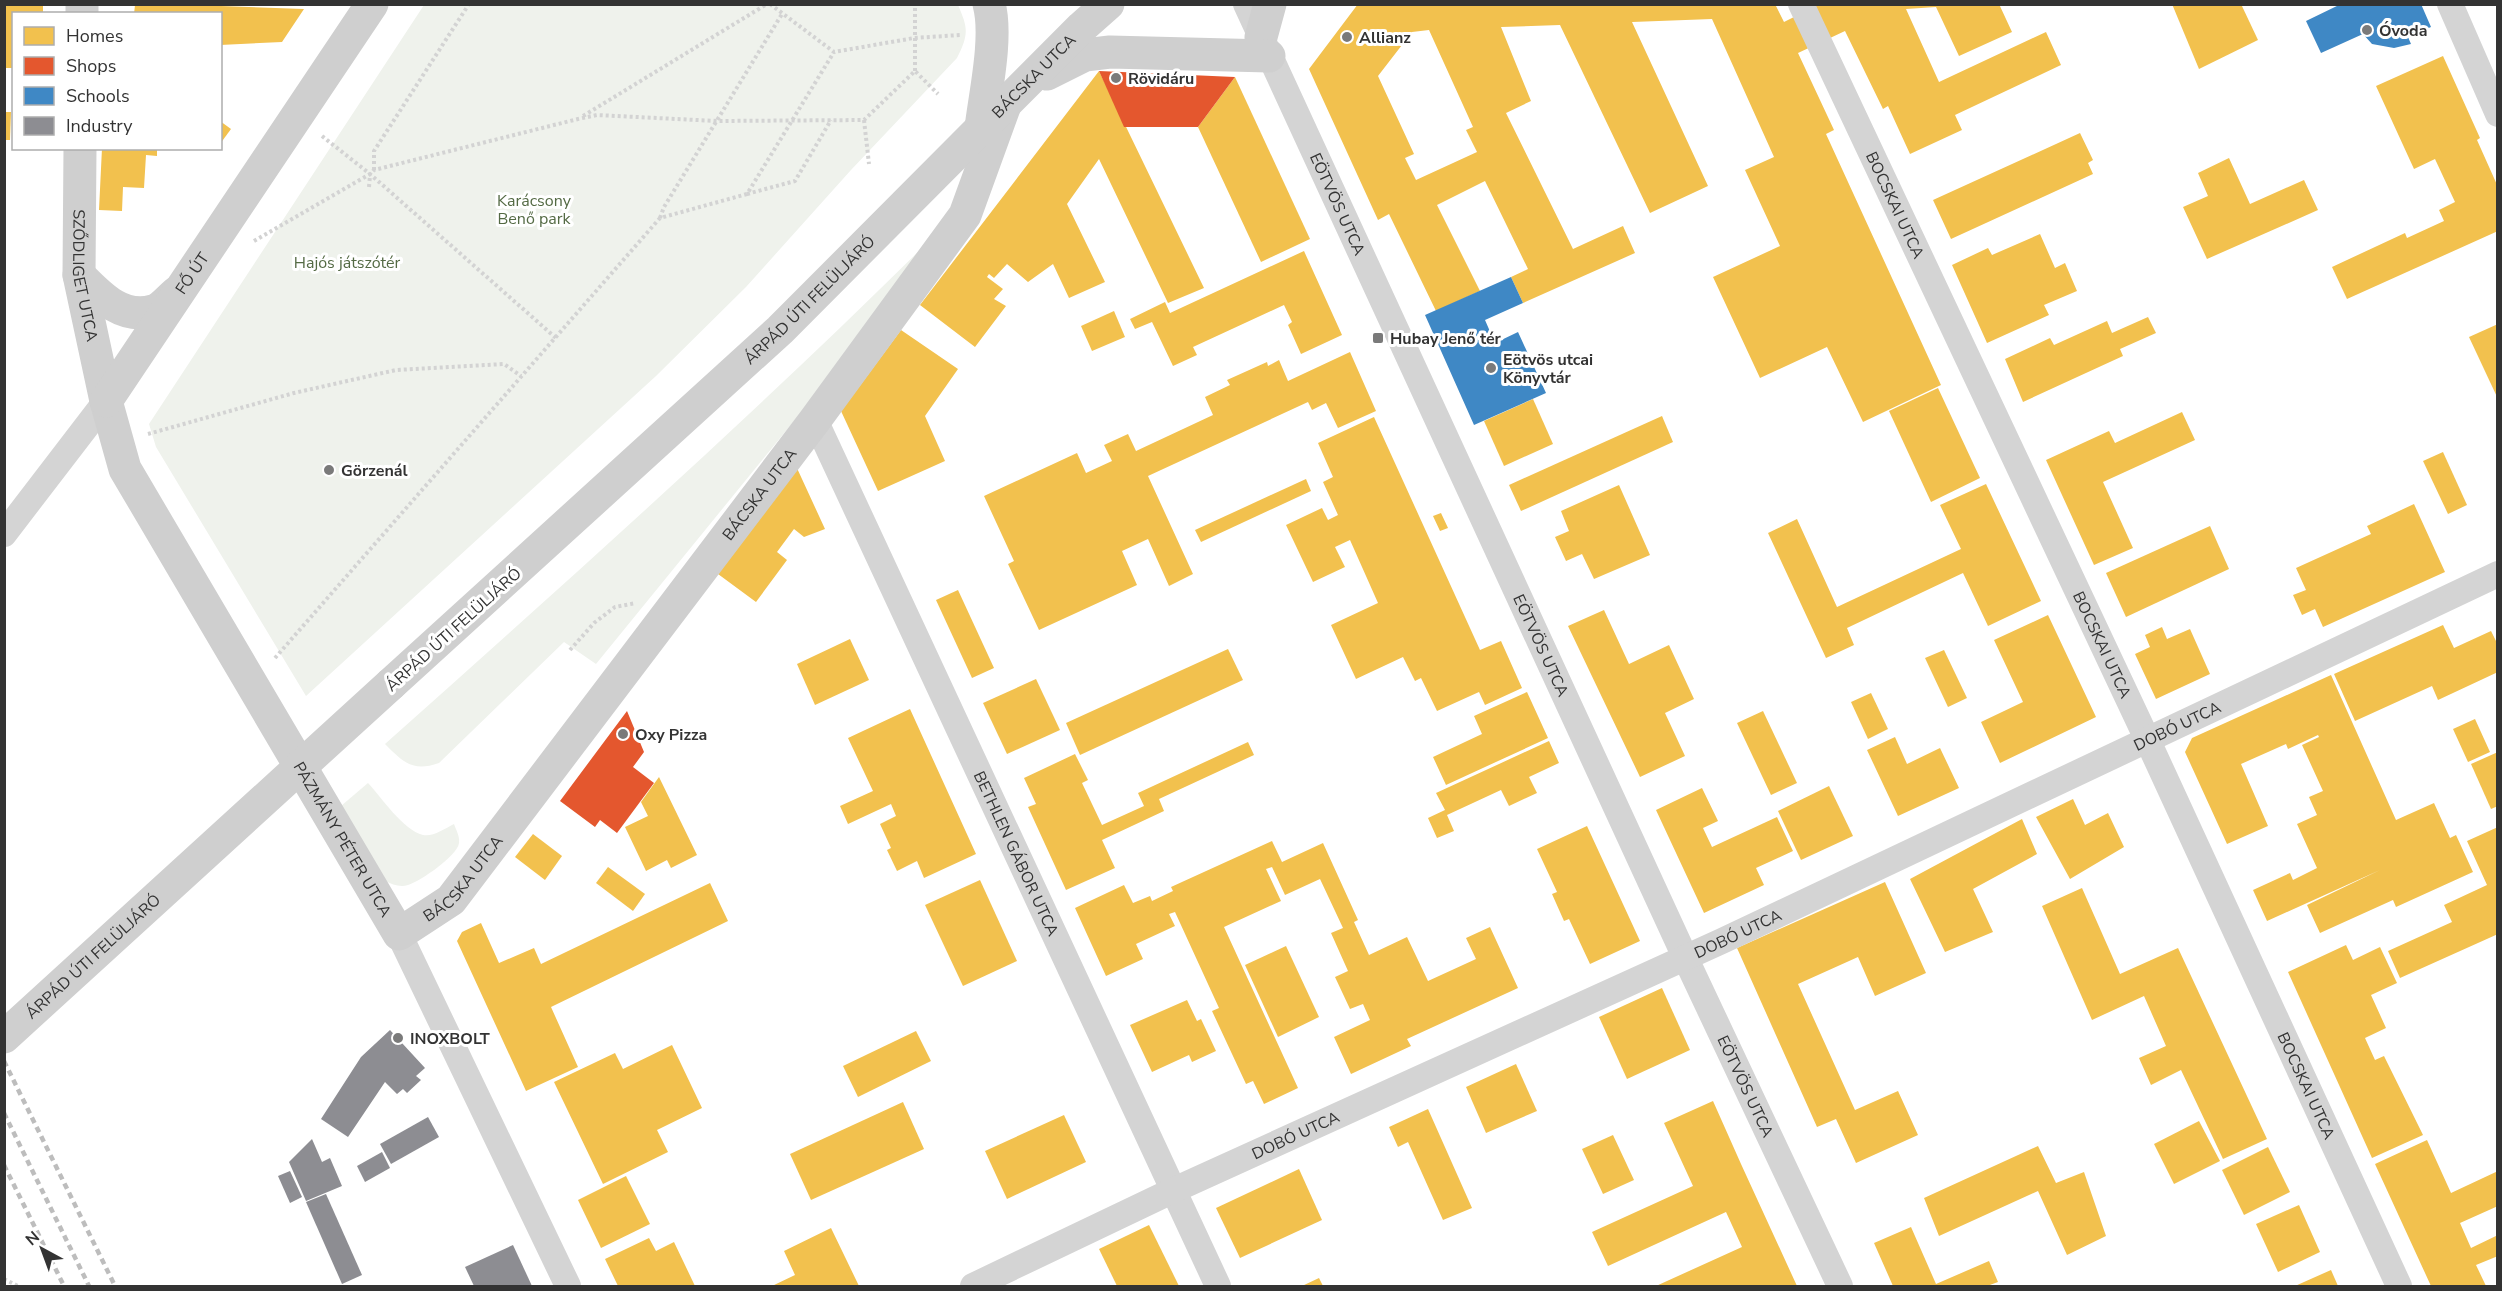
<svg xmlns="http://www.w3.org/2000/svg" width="2502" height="1291" font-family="'Nunito Sans',sans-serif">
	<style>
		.green { fill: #eff2ec }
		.homes { fill: #f2c14e; fill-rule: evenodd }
		.shops { fill: #e4572e }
		.schools { fill: #3f88c5 }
		.industry { fill: #8d8d92 }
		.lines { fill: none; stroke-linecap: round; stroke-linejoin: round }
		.path { stroke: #d3d3d3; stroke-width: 4; stroke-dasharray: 3 3; stroke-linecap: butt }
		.street { stroke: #d4d4d4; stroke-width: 26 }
		.secondary { stroke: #cfcfcf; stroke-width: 33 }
		.rail { stroke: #bdbdbd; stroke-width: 4.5; stroke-dasharray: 6 4.5; stroke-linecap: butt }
		.secondary-bridge { stroke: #cfcfcf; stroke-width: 33 }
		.poi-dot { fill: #7a7a7a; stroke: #fff; stroke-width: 2 }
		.labels { text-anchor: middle; stroke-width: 6; stroke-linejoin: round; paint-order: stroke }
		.poi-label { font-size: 16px; font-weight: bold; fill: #333; stroke: #fff; text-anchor: start }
		.street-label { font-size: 16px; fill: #333; stroke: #fff }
		.park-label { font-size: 16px; fill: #546a44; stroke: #fff }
	</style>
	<rect width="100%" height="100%" fill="#fff"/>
	<g class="green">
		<path d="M424 5H958C968 28 969 34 957 58L851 170 746 287 656 376 306 696 156 447 149 424Z"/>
		<path d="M934 236 829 378 596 664 564 642 439 763C413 772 404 763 385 744 571 578 757 412 934 236Z"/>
		<path d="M368 783C381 797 403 830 423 835 433 837 444 829 454 824 456 830 460 836 459 843 458 855 421 881 408 885 400 888 392 884 385 881L341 806Z"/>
	</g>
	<g class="homes">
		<polygon points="4,4 43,4 43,14 14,14 12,68 4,68"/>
		<polygon points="189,4 220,4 221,6 304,9 282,42 220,45 220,14 134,14 135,5"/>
		<path d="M1358 4H1775L1784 22 1820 4H1999L2012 32 1959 56 1936 7 1906 9 1939 82 2046 32 2061 65 1955 115 1962 130 1910 154 1888 106 1883 109 1845 31 1798 53 1834 130 1826 134 1941 385 1863 422 1827 347 1760 378 1713 277 1780 246 1745 170 1774 157 1712 19 1632 22 1708 186 1650 213 1560 25 1501 27 1531 101 1506 113 1573 249 1623 226 1635 253 1523 303 1511 277 1528 269 1485 181 1437 205 1480 291 1436 311 1389 214 1378 220 1309 69ZM1429 30 1473 127 1466 130 1477 152 1416 180 1405 158 1414 154 1378 76 1412 32Z"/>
		<polygon points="2172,4 2241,4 2258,40 2199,69"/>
		<polygon points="2443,56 2480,138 2477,140 2498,187 2498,231 2347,299 2332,267 2405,233 2407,238 2444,221 2439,210 2455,202 2435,159 2414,169 2376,86"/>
		<polygon points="1099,71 1204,288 1168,303 1099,159 1067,204 1105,282 1069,298 1053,264 1028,282 1007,264 994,278 989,274 987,277 1003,289 994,299 1006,306 975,347 920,305"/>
		<polygon points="1235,77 1310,239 1261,262 1198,127"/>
		<polygon points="4,112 11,112 10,140 4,140"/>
		<polygon points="220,121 231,129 220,144"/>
		<polygon points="2080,133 2093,160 2088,163 2093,174 1951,239 1933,200"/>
		<polygon points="102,148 157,148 157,156 146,155 144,188 123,187 122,211 99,210"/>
		<polygon points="2229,158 2250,204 2304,180 2318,210 2207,259 2183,207 2208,196 2198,173"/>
		<polygon points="2040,234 2055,268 2065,263 2077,291 2044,305 2049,315 1987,343 1952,265 1988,248 1992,255"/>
		<polygon points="1304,251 1342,335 1301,354 1288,325 1292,322 1284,305 1193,347 1197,355 1173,366 1152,322 1135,329 1130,319 1165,302 1170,313"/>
		<polygon points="1114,311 1125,337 1092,351 1081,326"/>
		<polygon points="2148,317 2156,333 2120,349 2123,356 2023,402 2005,359 2050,338 2054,345 2107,321 2112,333"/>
		<polygon points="2498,324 2498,399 2469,337"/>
		<polygon points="901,330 958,369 925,416 945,461 878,491 841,411"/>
		<polygon points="1350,352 1376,411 1338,428 1326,403 1312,410 1308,402 1148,476 1193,574 1169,586 1148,539 1122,551 1137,585 1039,630 1008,564 1014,561 984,496 1077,453 1086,473 1112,461 1104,445 1128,434 1136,451 1213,415 1205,397 1230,385 1227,380 1267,362 1268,366 1279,360 1288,381"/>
		<polygon points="1938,388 1980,478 1931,502 1889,411"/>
		<polygon points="1533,399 1553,444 1504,466 1484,421"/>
		<polygon points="2182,412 2195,440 2103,482 2133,548 2094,565 2046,460 2109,431 2115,443"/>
		<polygon points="1662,416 1673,442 1521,511 1509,485"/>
		<polygon points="1374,417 1480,650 1501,641 1522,688 1485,705 1479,692 1437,711 1421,678 1415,681 1403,657 1356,679 1331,625 1378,603 1350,540 1335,547 1345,567 1313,582 1286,525 1322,508 1328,520 1338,515 1323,482 1333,477 1318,443"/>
		<polygon points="2443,452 2467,505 2448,514 2423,461"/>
		<polygon points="796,466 825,529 804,537 794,529 777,552 787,560 756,602 718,574"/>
		<polygon points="1306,479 1311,491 1201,542 1195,530"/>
		<polygon points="1986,484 2041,601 1988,626 1963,573 1847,628 1854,645 1826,658 1768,533 1797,519 1837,607 1961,549 1940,505"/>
		<polygon points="1619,485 1650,555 1594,579 1582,554 1566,561 1555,537 1569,531 1561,511"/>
		<polygon points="2414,504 2445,572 2323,627 2315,609 2302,615 2293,595 2306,590 2296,568 2371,534 2367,526"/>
		<polygon points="1441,513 1448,528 1440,531 1433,516"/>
		<polygon points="2210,526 2229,569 2126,617 2106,573"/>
		<polygon points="958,590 994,668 972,678 936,600"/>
		<polygon points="1604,610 1629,664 1669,645 1694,699 1665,713 1685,756 1640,777 1568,626"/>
		<polygon points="2048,615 2096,717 2000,763 1981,722 2023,702 1994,640"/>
		<polygon points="2443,625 2454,648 2491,631 2498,645 2498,672 2438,700 2432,686 2355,721 2334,674"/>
		<polygon points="2162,627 2167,639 2190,629 2210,674 2156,699 2135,654 2150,647 2145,635"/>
		<polygon points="850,639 869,680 815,705 797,664"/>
		<polygon points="1228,649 1243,680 1080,755 1066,723"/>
		<polygon points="1944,650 1967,698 1948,707 1925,658"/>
		<polygon points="2331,675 2396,820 2434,803 2450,838 2456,835 2473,872 2396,907 2393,900 2320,933 2307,905 2380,870 2267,921 2253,890 2290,873 2293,880 2317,868 2297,824 2317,815 2309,797 2323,791 2302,745 2319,737 2318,735 2288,749 2286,744 2241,764 2268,826 2227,844 2185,752 2192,738"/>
		<polygon points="1036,679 1060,730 1007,754 983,703"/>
		<polygon points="1527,692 1548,738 1446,785 1433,757 1482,734 1474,716"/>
		<polygon points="1871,693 1888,729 1868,739 1851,702"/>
		<polygon points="910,709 976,854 924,878 917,861 897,871 887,850 891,848 880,824 896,816 891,804 848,824 840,806 873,791 848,738"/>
		<polygon points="1763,711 1797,783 1771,795 1737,723"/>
		<polygon points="2475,719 2490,752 2468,762 2453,729"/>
		<polygon points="1895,737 1907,764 1940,748 1959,788 1898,816 1867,750"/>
		<polygon points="1549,741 1559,763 1529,777 1537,793 1509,806 1501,790 1447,815 1454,831 1437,838 1428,818 1445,810 1436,793"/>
		<polygon points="1248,742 1254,755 1159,799 1164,811 1102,840 1115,868 1066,890 1028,807 1036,804 1024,778 1075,754 1088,780 1082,783 1102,825 1144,806 1138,793"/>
		<polygon points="2498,752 2498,806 2491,809 2471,764"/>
		<polygon points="659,777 697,855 671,868 667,860 646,871 625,827 648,816 641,802"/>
		<polygon points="1829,786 1853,836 1801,860 1778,811"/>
		<polygon points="1702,788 1718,821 1703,828 1712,847 1777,817 1793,851 1756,868 1764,885 1704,913 1656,810"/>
		<polygon points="2073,799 2085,825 2108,813 2124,847 2070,879 2036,817"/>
		<polygon points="2022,819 2037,854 1973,889 1993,932 1945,952 1910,879"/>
		<polygon points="1587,826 1640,941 1590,964 1569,919 1564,921 1552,894 1557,892 1537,849"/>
		<polygon points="2498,827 2498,934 2400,978 2388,951 2452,922 2444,905 2487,885 2467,841"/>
		<polygon points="533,834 562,856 545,880 515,857"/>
		<polygon points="1272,841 1282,862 1323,843 1358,920 1354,922 1369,955 1407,937 1428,981 1476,959 1466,938 1490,927 1518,988 1407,1039 1411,1046 1351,1074 1334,1037 1370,1020 1363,1004 1350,1009 1335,977 1348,971 1331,933 1343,928 1320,879 1285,895 1272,867 1266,869 1281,901 1224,927 1298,1088 1264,1104 1253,1081 1246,1084 1212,1011 1219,1008 1175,912 1169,914 1175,926 1136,944 1143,959 1106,976 1075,908 1124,885 1133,903 1150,896 1152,901 1173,891 1171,887"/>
		<polygon points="608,867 645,894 633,911 596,883"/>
		<polygon points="980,880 1017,961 963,986 925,905"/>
		<polygon points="1885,882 1926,973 1875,996 1858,957 1798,984 1855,1110 1898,1091 1918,1135 1856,1163 1836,1119 1817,1127 1737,948"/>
		<polygon points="710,883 728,921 551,1007 578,1067 526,1091 457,941 462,932 481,923 499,963 534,948 541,964"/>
		<polygon points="2082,888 2120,974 2178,948 2267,1139 2223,1159 2181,1070 2151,1085 2139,1058 2166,1046 2144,996 2092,1020 2042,906"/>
		<polygon points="2346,945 2353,960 2380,947 2397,983 2371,995 2386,1028 2365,1038 2375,1060 2384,1056 2423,1135 2372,1158 2288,972"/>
		<polygon points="1286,946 1319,1017 1278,1037 1245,965"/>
		<polygon points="1662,988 1690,1050 1627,1079 1599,1017"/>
		<polygon points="1187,1000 1197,1021 1201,1019 1216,1051 1192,1062 1189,1055 1152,1072 1130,1025"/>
		<polygon points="916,1031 931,1061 858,1097 843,1066"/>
		<polygon points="672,1045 702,1108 657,1130 668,1152 603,1184 554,1082 615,1053 623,1069"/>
		<polygon points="1516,1064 1537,1111 1486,1133 1466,1087"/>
		<polygon points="1713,1101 1741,1164 1797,1286 1656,1286 1742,1247 1726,1212 1608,1266 1592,1232 1693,1186 1664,1123"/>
		<polygon points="903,1102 924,1149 811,1200 790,1154"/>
		<polygon points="1428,1109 1472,1208 1443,1220 1408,1142 1398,1147 1389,1127"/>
		<polygon points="1064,1115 1086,1162 1007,1199 985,1151"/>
		<polygon points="2199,1121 2220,1161 2174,1184 2154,1144"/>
		<polygon points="1613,1135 1634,1180 1603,1194 1582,1149"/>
		<polygon points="2427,1140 2451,1193 2498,1171 2498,1206 2460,1223 2471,1248 2498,1235 2498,1256 2476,1265 2486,1286 2431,1286 2375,1164"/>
		<polygon points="2038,1146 2056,1183 2084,1172 2106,1236 2067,1255 2038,1191 1939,1236 1924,1198"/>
		<polygon points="2268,1147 2290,1192 2244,1215 2222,1170"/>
		<polygon points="1299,1169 1322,1220 1240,1258 1216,1208"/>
		<polygon points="626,1176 650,1224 601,1248 578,1200"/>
		<polygon points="2299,1205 2320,1252 2278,1272 2256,1224"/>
		<polygon points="1149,1225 1179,1286 1117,1286 1099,1249"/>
		<polygon points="1911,1227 1936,1284 1989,1261 1998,1282 1987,1286 1893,1286 1874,1243"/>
		<polygon points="831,1228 859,1286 772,1286 795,1275 784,1251"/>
		<polygon points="649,1238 656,1251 674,1242 695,1286 618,1286 605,1259"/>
		<polygon points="2331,1270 2338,1286 2295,1286"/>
		<polygon points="1319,1278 1323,1286 1302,1286"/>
	</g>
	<g class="shops">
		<polygon points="1099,71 1235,77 1198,127 1124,127"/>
		<polygon points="627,711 644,752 633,767 654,783 617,833 600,820 595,827 560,801"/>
	</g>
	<g class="schools">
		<polygon points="2341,4 2421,4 2431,27 2408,37 2411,44 2394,48 2372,44 2363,34 2321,53 2306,21"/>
		<polygon points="1511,277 1523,303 1485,320 1495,343 1518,332 1546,393 1474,425 1425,315"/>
	</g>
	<g class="industry">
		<polygon points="390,1030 425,1068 416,1076 421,1080 407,1093 403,1089 397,1094 385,1082 348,1137 321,1119 361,1057"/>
		<polygon points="428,1117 439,1137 391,1164 380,1144"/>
		<polygon points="312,1139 322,1162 330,1158 342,1186 306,1201 289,1162"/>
		<polygon points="382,1152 390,1168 365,1182 357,1166"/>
		<polygon points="290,1171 302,1197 290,1203 278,1176"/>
		<polygon points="326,1194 362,1275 342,1284 306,1202"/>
		<polygon points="513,1245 532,1286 474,1286 465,1267"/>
	</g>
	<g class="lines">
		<g class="path">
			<polyline points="770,4 834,52 914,38 960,35"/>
			<polyline points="915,71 915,4"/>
			<polyline points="583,116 767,4"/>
			<polyline points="864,120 869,164"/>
			<polyline points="322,136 370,174 556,338"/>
			<polyline points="374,170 374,151 469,4"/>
			<polyline points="369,187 370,175"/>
			<polyline points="747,194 795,181 831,120"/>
			<polyline points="660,218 664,207 782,14"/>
			<polyline points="254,241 370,174 374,170 578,119 597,115 717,121 864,120 915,71 938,94"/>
			<polyline points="148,434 294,393 396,370 504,364 521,376"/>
			<polyline points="570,650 594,623 615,607 636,603"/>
			<polyline points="275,658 660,218 747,194 834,52"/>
			<polyline points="4,1279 18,1286"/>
		</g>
		<g class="street">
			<path id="s1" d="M1246 4 1685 957 1840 1286"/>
			<path id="s2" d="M1801 4 2148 741 2399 1286"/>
			<polyline points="2450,4 2498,114"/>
			<path id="s3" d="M815 420 1218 1286"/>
			<polyline points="4,534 106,401"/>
			<polyline points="399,934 568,1286"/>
			<path id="s4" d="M973 1286 1174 1190 1722 941 2498 574"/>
		</g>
		<g class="secondary">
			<polyline points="82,14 82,4"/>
			<polyline points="1261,37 1270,4"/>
			<polyline points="1047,74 1085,55 1110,52 1269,56"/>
			<path d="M981 128C985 94 998 37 989 4"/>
			<path id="s5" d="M80 148 79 275 106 401 125 469 399 934 451 900 815 420 965 215 1005 105"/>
			<path d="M79 275C99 295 121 320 153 311 161 309 169 299 176 293"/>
			<path id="s6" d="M106 401 372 4"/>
			<path id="s7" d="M391 684 780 330 1082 27 1108 4"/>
		</g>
		<g class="rail">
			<polyline points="4,1061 115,1286"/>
			<polyline points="4,1113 89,1286"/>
			<polyline points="4,1165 64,1286"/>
		</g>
		<path class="secondary-bridge" id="s8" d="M4 1037 391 684"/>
	</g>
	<g class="poi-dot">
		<circle cx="2367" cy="30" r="6"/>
		<circle cx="1347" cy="37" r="6"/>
		<circle cx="1116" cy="78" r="6"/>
		<rect x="1372" y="332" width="12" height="12" rx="3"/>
		<circle cx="1491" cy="368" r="6"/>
		<circle cx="329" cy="470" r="6"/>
		<circle cx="623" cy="734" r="6"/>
		<circle cx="398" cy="1038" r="6"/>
	</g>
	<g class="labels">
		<g class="poi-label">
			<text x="2379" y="36">Óvoda</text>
			<text x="1359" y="43">Allianz</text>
			<text x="1128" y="84">Rövidáru</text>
			<text x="1390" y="344">Hubay Jenő tér</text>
			<text x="1503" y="365">Eötvös utcai<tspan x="1503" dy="18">Könyvtár</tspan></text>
			<text x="341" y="476">Görzenál</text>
			<text x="635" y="740">Oxy Pizza</text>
			<text x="410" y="1044">INOXBOLT</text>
		</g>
		<g class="street-label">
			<text dy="6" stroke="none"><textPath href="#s7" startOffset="885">BÁCSKA UTCA</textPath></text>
			<text dy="6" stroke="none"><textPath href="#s2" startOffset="222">BOCSKAI UTCA</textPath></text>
			<text dy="6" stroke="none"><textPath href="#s1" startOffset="220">EÖTVÖS UTCA</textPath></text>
			<text dy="6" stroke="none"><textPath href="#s6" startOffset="154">FŐ ÚT</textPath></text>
			<text dy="6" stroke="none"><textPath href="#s5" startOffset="128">SZŐDLIGET UTCA</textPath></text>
			<text dy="6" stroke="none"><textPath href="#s7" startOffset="568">ÁRPÁD ÚTI FELÜLJÁRÓ</textPath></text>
			<text dy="6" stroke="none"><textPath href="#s5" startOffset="1438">BÁCSKA UTCA</textPath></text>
			<text transform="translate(453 629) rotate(-42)" y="6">ÁRPÁD ÚTI FELÜLJÁRÓ</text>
			<text dy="6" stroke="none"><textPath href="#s2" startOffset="708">BOCSKAI UTCA</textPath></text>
			<text dy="6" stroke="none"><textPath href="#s1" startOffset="706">EÖTVÖS UTCA</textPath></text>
			<text dy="6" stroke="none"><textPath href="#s4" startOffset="1328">DOBÓ UTCA</textPath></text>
			<text dy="6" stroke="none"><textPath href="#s5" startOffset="756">PÁZMÁNY PÉTER UTCA</textPath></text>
			<text dy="6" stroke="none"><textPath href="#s3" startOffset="478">BETHLEN GÁBOR UTCA</textPath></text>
			<text dy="6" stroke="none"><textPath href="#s5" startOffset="952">BÁCSKA UTCA</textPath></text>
			<text dy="6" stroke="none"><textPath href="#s4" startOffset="842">DOBÓ UTCA</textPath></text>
			<text dy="6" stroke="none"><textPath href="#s8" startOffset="120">ÁRPÁD ÚTI FELÜLJÁRÓ</textPath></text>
			<text dy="6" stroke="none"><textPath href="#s2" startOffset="1194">BOCSKAI UTCA</textPath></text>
			<text dy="6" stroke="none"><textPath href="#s1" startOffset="1192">EÖTVÖS UTCA</textPath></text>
			<text dy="6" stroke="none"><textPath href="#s4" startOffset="356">DOBÓ UTCA</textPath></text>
		</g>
		<g class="park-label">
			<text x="534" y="206">Karácsony<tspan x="534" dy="18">Benő park</tspan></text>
			<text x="347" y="268">Hajós játszótér</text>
		</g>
	</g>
	<rect width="2502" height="1291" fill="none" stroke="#333333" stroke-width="12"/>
	<rect x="12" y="12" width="210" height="138" fill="#ffffff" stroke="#adadad" stroke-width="1.5"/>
	<rect x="24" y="27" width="30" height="18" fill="#f2c14e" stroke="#adadad" stroke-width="1.5"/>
	<text x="66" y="42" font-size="18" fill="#333333">Homes</text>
	<rect x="24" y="57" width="30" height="18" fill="#e4572e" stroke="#adadad" stroke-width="1.5"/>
	<text x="66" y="72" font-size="18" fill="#333333">Shops</text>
	<rect x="24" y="87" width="30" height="18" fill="#3f88c5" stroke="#adadad" stroke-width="1.5"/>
	<text x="66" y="102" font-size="18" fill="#333333">Schools</text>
	<rect x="24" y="117" width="30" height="18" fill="#8d8d92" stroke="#adadad" stroke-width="1.5"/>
	<text x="66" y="132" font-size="18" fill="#333333">Industry</text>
	<g transform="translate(42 1249) rotate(319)" stroke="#ffffff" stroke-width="4.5" paint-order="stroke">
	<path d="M0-4.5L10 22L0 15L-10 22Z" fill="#333333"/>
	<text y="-9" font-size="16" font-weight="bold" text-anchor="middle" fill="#333333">N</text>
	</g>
</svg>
